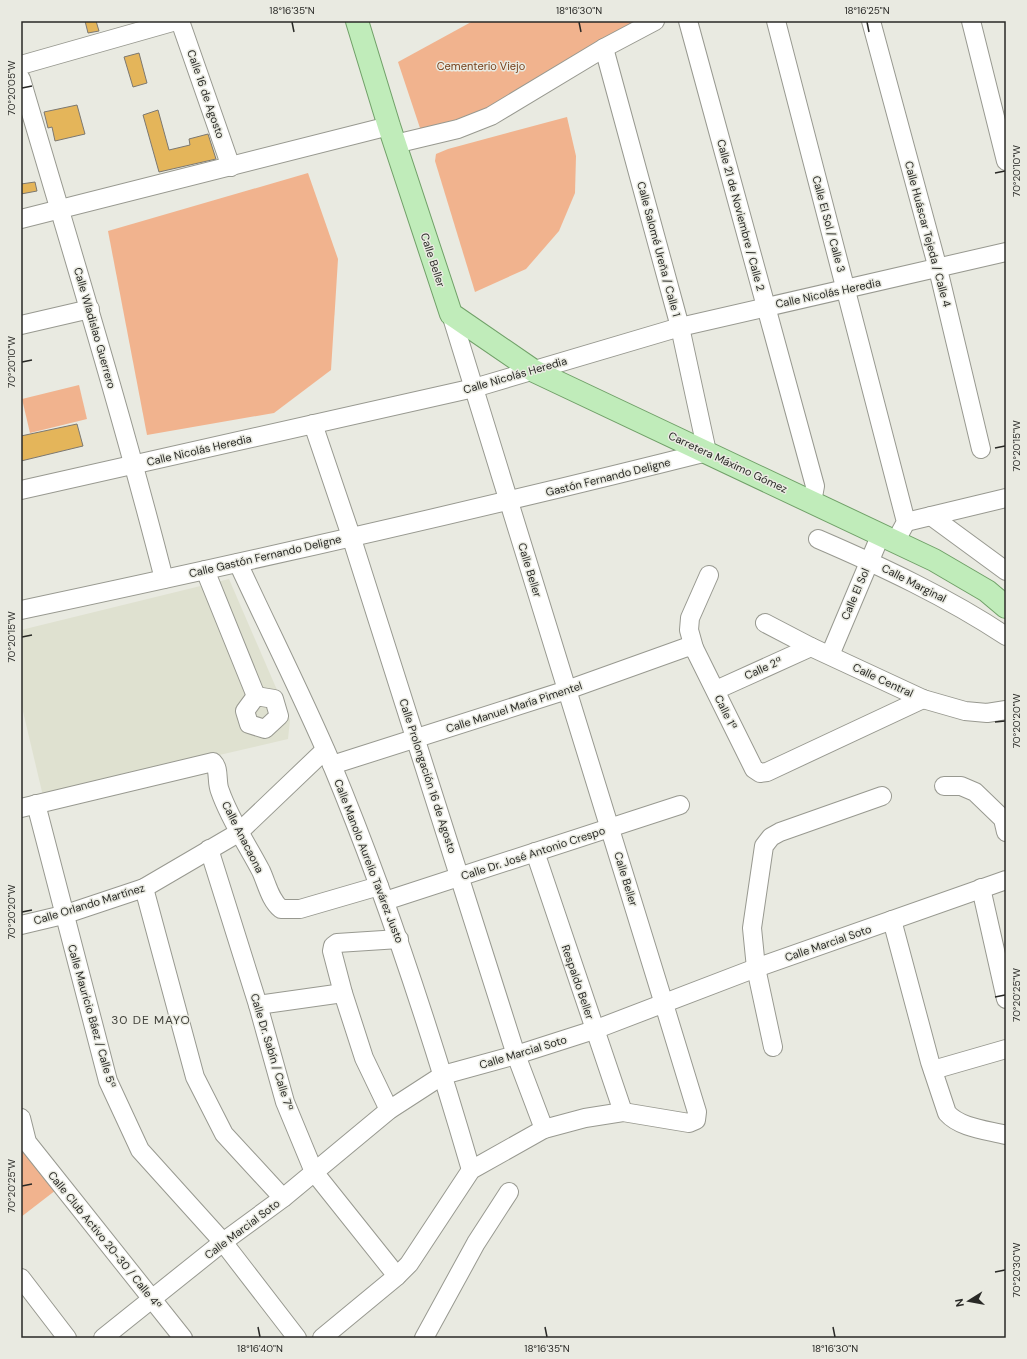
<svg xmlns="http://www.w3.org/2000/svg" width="1027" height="1359" font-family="'DM Sans',sans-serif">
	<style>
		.built { fill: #dfe1d0 }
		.green { fill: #f1b38e }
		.building { fill: #e4b55a; stroke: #7c7871 }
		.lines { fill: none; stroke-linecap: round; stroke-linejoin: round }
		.minor-casing { stroke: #989990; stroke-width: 20 }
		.major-casing { stroke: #70a068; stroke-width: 24 }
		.minor { stroke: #fff; stroke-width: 18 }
		.major { stroke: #c0ecba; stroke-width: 22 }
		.ticks { fill: none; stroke: #292926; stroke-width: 1.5 }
		.labels { text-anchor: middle; stroke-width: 3; stroke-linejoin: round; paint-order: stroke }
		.park-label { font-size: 11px; fill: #76401b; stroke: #e9eae1 }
		.street-label { font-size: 11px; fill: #292926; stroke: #e9eae1 }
		.neighbourhood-label { font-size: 12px; letter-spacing: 1px; fill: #41413a; stroke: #e9eae1 }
		.neatline { fill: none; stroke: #292926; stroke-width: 1.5 }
		.ticks-label { font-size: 10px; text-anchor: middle; fill: #292926 }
	</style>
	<rect width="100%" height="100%" fill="#e9eae1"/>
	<polygon class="built" points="229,579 290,720 288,739 43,796 21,703 21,630"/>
	<g class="green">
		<polygon points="473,21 644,21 498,106 422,134 398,62"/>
		<polygon points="567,117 576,156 575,193 559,231 526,269 475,292 435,161 436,154 448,149"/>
		<polygon points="308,173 338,259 331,370 274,413 147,435 108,231"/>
		<polygon points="79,385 87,419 30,433 22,399"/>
		<polygon points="27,1148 56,1190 21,1217 21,1150"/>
	</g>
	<g class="building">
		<polygon points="85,21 96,21 99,31 88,33"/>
		<polygon points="139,53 147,83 133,87 124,57"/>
		<polygon points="77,105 85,134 55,141 52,127 48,128 44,112"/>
		<polygon points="158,110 169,150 190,145 189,139 208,134 216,159 159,172 143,115"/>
		<polygon points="35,182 37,191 21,194 21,184"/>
		<polygon points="77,424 83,446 21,461 21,436"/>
	</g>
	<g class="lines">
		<g class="minor-casing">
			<g id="minor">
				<polyline points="180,21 231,167"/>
				<polyline points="688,21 815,486 812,502"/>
				<polyline points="776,21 906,522 895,542"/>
				<polyline points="871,21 938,269 981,449"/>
				<polyline points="971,21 1006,161"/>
				<polyline points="21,65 176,21"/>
				<path d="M21 79C70 246 121 411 164 579"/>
				<polyline points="395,144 458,129 491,116 604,48 655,21"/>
				<polyline points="21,219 389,126"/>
				<polyline points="21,325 90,309"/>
				<polyline points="313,424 351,536 516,1055 544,1129"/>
				<polyline points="21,490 474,388 680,327 1006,252"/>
				<polyline points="931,516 1006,571"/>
				<polyline points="906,522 1006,498"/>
				<path d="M818 539C883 567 947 597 1006 636"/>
				<path d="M238 563C269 630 303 697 332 765 387 897 431 1033 471 1170"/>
				<polyline points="205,570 256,696"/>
				<polyline points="709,575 690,618 689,630 694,648 754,769 760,773 767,772 923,699"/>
				<path d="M21 610C251 561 480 509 707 452L680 327 604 48"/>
				<polyline points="765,623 811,647 923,699 965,711 987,713 1006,710"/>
				<polyline points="830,655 881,534"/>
				<polyline points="716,690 811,647"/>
				<polygon points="256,696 274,699 279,716 265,729 249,724 245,711"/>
				<polyline points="332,765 567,690 687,647 694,648"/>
				<polyline points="944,786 961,786 975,792 1003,819 1006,832"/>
				<polyline points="36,804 108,1081 140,1150 223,1242 297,1338"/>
				<path d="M21 808 213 762C220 769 216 782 220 791 230 820 247 844 261 871 267 884 270 900 281 909H300L379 886"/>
				<polyline points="209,849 258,1005 285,1102 314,1172 397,1276"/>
				<polyline points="535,852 623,1112"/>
				<polyline points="144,888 195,1077 224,1134 283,1198"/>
				<polyline points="981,888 1006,999"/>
				<polyline points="385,901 680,805"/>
				<path d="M892 920 930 1062 947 1113C960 1128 987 1130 1006 1135"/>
				<polyline points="21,925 63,915 144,888 238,833 325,750"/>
				<polyline points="258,1005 343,993"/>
				<polyline points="773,1047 756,968 752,928 764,846 771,837 780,832 882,796"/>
				<polyline points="933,1070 1006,1049"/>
				<polyline points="389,1110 364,1058 343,993 332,951 333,946 337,943 399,939"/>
				<polyline points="21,1118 27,1142 183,1338"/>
				<polyline points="21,1278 67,1338"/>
				<polyline points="103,1338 223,1242 283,1198 389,1110 443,1075 516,1055 594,1030 756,968 1006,880"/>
				<polyline points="322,1338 397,1276 409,1264 471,1170 544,1129 585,1118 623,1112 689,1123 696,1120 697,1112 664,1004 451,314"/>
				<polyline points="424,1338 476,1243 509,1192"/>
			</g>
		</g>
		<g class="major-casing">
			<polyline id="major" points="357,21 389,126 451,314 534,371 934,560 987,591 1006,607"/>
		</g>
		<use href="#minor" class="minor"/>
		<use href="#major" class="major"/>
	</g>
	<path class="ticks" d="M292 22 294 32M579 22 581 32M867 22 869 32M22 88 32 86M995 173 1005 171M22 362 32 360M995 448 1005 446M22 637 32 635M995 722 1005 721M22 912 32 910M995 997 1005 995M22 1186 32 1184M995 1272 1005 1270M258 1327 260 1337M545 1327 547 1337M833 1327 835 1337"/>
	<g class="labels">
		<g class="park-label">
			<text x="481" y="70">Cementerio Viejo</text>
		</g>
		<g class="street-label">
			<text transform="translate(206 94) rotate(71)" y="4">Calle 16 de Agosto</text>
			<text transform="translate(741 215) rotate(75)" y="4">Calle 21 de Noviembre / Calle 2</text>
			<text transform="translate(829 224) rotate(75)" y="4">Calle El Sol / Calle 3</text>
			<text transform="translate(928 234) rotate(75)" y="4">Calle Huáscar Tejeda / Calle 4</text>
			<text transform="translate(659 249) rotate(75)" y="4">Calle Salomé Ureña / Calle 1</text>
			<text transform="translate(433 260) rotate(72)" y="4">Calle Beller</text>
			<text transform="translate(828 293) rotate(-12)" y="4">Calle Nicolás Heredia</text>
			<text transform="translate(95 328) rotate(74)" y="4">Calle Wladislao Guerrero</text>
			<text transform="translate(515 375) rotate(-16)" y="4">Calle Nicolás Heredia</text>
			<text transform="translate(199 450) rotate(-13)" y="4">Calle Nicolás Heredia</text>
			<text transform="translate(728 462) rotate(25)" y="4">Carretera Máximo Gómez</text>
			<text transform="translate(608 477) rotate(-14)" y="4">Gastón Fernando Deligne</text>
			<text transform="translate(265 556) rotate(-13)" y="4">Calle Gastón Fernando Deligne</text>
			<text transform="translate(530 570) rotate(73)" y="4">Calle Beller</text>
			<text transform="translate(914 583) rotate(27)" y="4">Calle Marginal</text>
			<text transform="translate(855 594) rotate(-67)" y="4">Calle El Sol</text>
			<text transform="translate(763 668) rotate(-24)" y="4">Calle 2ª</text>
			<text transform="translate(883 680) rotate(25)" y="4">Calle Central</text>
			<text transform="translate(514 707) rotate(-18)" y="4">Calle Manuel María Pimentel</text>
			<text transform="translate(726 712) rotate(64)" y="4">Calle 1ª</text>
			<text transform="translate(428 776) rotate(72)" y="4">Calle Prolongación 16 de Agosto</text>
			<text transform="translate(243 837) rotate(63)" y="4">Calle Anacaona</text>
			<text transform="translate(533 853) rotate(-18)" y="4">Calle Dr. José Antonio Crespo</text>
			<text transform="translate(369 861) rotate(69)" y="4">Calle Manolo Aurelio Tavárez Justo</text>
			<text transform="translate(626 879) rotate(73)" y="4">Calle Beller</text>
			<text transform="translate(89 904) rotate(-17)" y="4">Calle Orlando Martínez</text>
			<text transform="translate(828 943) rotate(-19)" y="4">Calle Marcial Soto</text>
			<text transform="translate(578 982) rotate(71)" y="4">Respaldo Beller</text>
			<text transform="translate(92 1016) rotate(74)" y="4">Calle Mauricio Báez / Calle 5ª</text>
			<text transform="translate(272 1052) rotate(73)" y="4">Calle Dr. Sabín / Calle 7ª</text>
			<text transform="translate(523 1052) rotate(-17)" y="4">Calle Marcial Soto</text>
			<text transform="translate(242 1229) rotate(-37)" y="4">Calle Marcial Soto</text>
			<text transform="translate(105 1240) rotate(51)" y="4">Calle Club Activo 20-30 / Calle 4ª</text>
		</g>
		<g class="neighbourhood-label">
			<text x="151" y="1024">30 DE MAYO</text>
		</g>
	</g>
	<rect width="1027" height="1359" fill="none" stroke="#e9eae1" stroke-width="44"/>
	<g transform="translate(969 1301) rotate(259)" stroke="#e9eae1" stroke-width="3" paint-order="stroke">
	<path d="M0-3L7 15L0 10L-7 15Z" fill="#292926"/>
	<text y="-6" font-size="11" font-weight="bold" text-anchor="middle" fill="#292926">N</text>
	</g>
	<rect x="22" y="22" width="983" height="1315" class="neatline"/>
	<g class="ticks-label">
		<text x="292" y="14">18°16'35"N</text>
		<text x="579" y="14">18°16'30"N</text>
		<text x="867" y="14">18°16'25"N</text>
		<text transform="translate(11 88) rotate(-90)" y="4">70°20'05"W</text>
		<text transform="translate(1016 171) rotate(-90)" y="4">70°20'10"W</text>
		<text transform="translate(11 362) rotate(-90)" y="4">70°20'10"W</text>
		<text transform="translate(1016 446) rotate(-90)" y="4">70°20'15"W</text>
		<text transform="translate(11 637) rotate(-90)" y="4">70°20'15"W</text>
		<text transform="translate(1016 721) rotate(-90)" y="4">70°20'20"W</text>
		<text transform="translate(11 912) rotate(-90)" y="4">70°20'20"W</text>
		<text transform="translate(1016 995) rotate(-90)" y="4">70°20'25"W</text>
		<text transform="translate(11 1186) rotate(-90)" y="4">70°20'25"W</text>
		<text transform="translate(1016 1270) rotate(-90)" y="4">70°20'30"W</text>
		<text x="260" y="1352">18°16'40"N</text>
		<text x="547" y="1352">18°16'35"N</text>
		<text x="835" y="1352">18°16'30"N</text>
	</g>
</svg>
